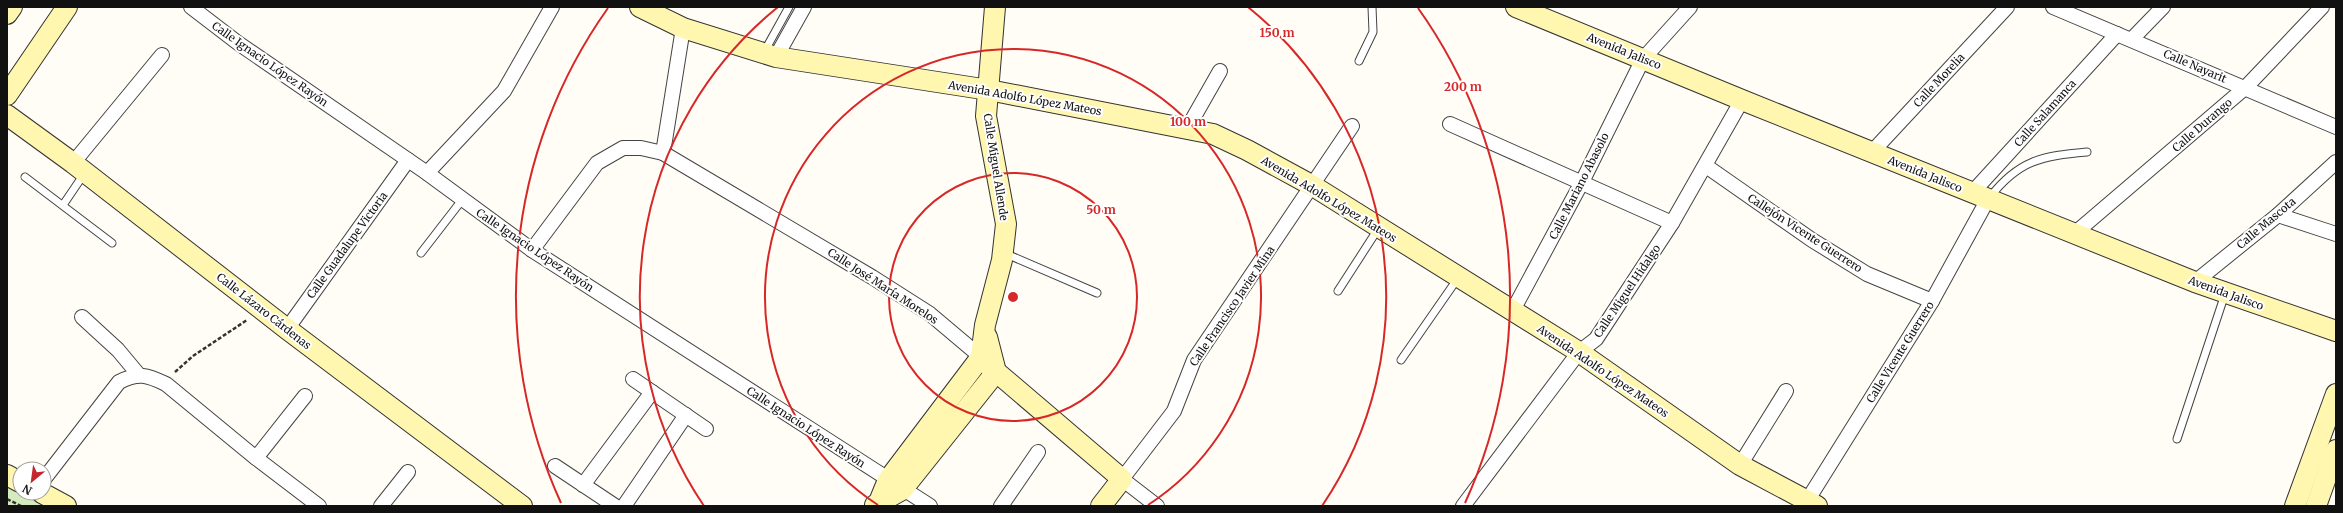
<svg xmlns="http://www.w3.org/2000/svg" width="2343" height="513" font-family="Merriweather,serif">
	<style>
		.green { fill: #d5ebbd }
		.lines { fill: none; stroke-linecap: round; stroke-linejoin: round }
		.lane-casing { stroke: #444; stroke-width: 9 }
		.street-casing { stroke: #444; stroke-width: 16 }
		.secondary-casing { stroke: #333; stroke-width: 22 }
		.path { stroke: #333; stroke-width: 2.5; stroke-dasharray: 4 2; stroke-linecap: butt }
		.lane { stroke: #fff; stroke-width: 7 }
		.street { stroke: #fff; stroke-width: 14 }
		.secondary { stroke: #fff6b0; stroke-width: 20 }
		.ring { fill: none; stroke: #d62828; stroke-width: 2 }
		.labels { text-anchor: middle; stroke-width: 4; stroke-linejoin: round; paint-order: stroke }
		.street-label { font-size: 11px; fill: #111; stroke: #fff }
		.centre { fill: #d62828; stroke: #fff; stroke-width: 2 }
		.ring-label { font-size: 12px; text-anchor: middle; font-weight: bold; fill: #d62828; stroke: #fff; stroke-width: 4; stroke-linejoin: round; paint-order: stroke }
	</style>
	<rect width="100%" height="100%" fill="#fffdf5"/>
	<polygon class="green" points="7,476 20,482 20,493 42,493 66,506 7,506"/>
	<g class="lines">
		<g class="lane-casing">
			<g id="lane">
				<polyline points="764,52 789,7"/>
				<polyline points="1359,61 1373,32 1372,7"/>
				<polyline points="25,177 112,243"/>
				<path d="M1990 197C2019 160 2042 156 2087 152"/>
				<polyline points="63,205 84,174"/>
				<polyline points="421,253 462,200"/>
				<polyline points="1004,253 1097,293"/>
				<polyline points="1338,291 1378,229"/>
				<polyline points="1401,360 1458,278"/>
				<polyline points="2177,439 2225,294"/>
			</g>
		</g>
		<g class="street-casing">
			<g id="street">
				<polyline points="191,7 238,43 427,173 532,250 930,506"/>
				<polyline points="2053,7 2336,127"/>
				<polyline points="2132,39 2163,7"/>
				<polyline points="776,57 804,7"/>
				<polyline points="1450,124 1672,223"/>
				<polyline points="1187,129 1220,71"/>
				<polyline points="1872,152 2007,7"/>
				<polyline points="663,153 683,28"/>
				<polyline points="73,163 162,55"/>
				<polyline points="1706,166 1812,240 1867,274 1932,301"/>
				<polyline points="427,173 504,91 552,7"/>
				<polyline points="1972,193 2117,34"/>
				<polyline points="2278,215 2336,234"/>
				<polyline points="2074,234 2246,87 2322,7"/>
				<polyline points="532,250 597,163 623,148 641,148 663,153 872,277 930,314 981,357"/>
				<polyline points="2195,282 2278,215 2336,162"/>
				<polyline points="1512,312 1582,182 1643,59 1690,7"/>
				<polyline points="82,317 118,350 138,374"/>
				<polyline points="287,329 408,160"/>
				<polyline points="633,379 706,429"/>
				<polyline points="256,458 305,396"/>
				<polyline points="1740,465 1786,391"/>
				<polyline points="555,466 615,506"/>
				<path d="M44 479 119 382C139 372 147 375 166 384L256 458 319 506"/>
				<polyline points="583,485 652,392"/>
				<polyline points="1807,501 1932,301 1988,199"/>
				<polyline points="381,506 408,472"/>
				<polyline points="624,506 686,415"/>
				<polyline points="1001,506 1038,452"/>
				<polyline points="1157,506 1122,479 1174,411 1194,360 1352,126"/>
				<polyline points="1463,506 1579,352 1596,339 1672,223 1742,100"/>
			</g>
		</g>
		<g class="secondary-casing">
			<g id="secondary">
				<polyline points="640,7 683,28 776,57 989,90 1213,134 1247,150 1313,186 1579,352 1740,465 1817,506"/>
				<polyline points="1516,7 1742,100 2195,282 2336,331"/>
				<polyline points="7,14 12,7"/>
				<polyline points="7,95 67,7"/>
				<polyline points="7,115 73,163 287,329 522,506"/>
				<polyline points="987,364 1122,479 1101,506"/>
				<polyline points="7,475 20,482"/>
				<polyline points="42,493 66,506"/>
				<polyline points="879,502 888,480 981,357 985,325 1002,260 1006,224 986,116 995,7"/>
				<polyline points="875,505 902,490 996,372 987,337"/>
				<polyline points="2295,506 2336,394"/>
				<polyline points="2316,506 2336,450"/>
			</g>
		</g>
		<g class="path">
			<polyline points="175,372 193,356 247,320"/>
			<polyline points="7,499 21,506"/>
		</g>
		<use href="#lane" class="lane"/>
		<use href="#street" class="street"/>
		<use href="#secondary" class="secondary"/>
	</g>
	<g class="ring">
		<circle cx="1013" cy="297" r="124"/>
		<path d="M878 505A248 248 0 1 1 1148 505"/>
		<path d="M704 506A373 373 0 0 1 778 7M1248 7A373 373 0 0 1 1322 506"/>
		<path d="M561 503A497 497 0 0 1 608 8M1418 8A497 497 0 0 1 1465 503"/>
	</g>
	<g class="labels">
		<g class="street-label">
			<text transform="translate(1624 51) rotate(22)" y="4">Avenida Jalisco</text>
			<text transform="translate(270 64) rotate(35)" y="4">Calle Ignacio López Rayón</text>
			<text transform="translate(2195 66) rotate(23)" y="4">Calle Nayarit</text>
			<text transform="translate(1939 80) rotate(-47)" y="4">Calle Morelia</text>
			<text transform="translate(1025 98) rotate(10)" y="4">Avenida Adolfo López Mateos</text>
			<text transform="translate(2045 113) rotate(-48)" y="4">Calle Salamanca</text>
			<text transform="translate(2202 125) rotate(-41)" y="4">Calle Durango</text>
			<text transform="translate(996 167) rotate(81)" y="4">Calle Miguel Allende</text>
			<text transform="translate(1925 174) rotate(22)" y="4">Avenida Jalisco</text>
			<text transform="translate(1579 186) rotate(-63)" y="4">Calle Mariano Abasolo</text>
			<text transform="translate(1329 199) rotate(31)" y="4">Avenida Adolfo López Mateos</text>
			<text transform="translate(2266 223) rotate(-40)" y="4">Calle Mascota</text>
			<text transform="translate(1805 233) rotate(33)" y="4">Callejón Vicente Guerrero</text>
			<text transform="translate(347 245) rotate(-54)" y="4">Calle Guadalupe Victoria</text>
			<text transform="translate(535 250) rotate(34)" y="4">Calle Ignacio López Rayón</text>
			<text transform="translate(883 286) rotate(33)" y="4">Calle José María Morelos</text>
			<text transform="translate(1627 291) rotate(-56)" y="4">Calle Miguel Hidalgo</text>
			<text transform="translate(2226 293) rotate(20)" y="4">Avenida Jalisco</text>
			<text transform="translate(1232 306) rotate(-56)" y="4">Calle Francisco Javier Mina</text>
			<text transform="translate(264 311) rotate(38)" y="4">Calle Lázaro Cárdenas</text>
			<text transform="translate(1900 352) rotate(-58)" y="4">Calle Vicente Guerrero</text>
			<text transform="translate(1603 371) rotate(34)" y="4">Avenida Adolfo López Mateos</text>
			<text transform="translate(806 427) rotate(33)" y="4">Calle Ignacio López Rayón</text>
		</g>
	</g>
	<circle cx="1013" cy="297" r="6" class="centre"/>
	<g class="ring-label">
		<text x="1277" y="37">150 m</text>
		<text x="1463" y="91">200 m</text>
		<text x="1188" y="126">100 m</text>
		<text x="1101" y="214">50 m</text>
	</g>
	<rect width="2343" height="513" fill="none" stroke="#111111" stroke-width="16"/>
	<g transform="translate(32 481) rotate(209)"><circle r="19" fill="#ffffff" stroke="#a0a0a0"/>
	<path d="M0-3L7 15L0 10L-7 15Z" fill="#c4262e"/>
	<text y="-6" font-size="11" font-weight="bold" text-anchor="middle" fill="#111111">N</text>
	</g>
</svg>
